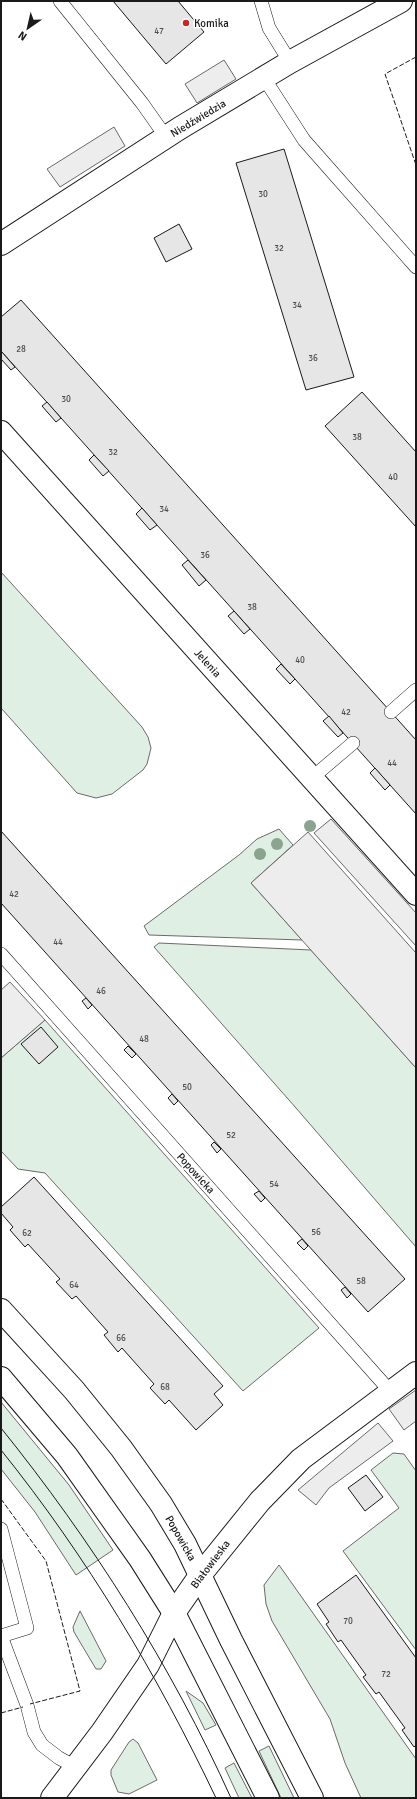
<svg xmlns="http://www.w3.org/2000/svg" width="417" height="1799" font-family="Signika,sans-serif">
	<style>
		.green { fill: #e0efe3; stroke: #6a6a6a }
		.parking { fill: #ededed; stroke: #6a6a6a }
		.building { fill: #e6e6e6; stroke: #1a1a1a }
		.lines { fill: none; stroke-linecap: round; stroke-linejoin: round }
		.service-casing { stroke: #1a1a1a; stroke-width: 14 }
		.minor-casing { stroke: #1a1a1a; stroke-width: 24 }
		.tertiary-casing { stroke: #1a1a1a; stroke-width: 24 }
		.service { stroke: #fff; stroke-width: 13 }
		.minor { stroke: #fff; stroke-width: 22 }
		.tertiary { stroke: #fff; stroke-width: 22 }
		.tram { stroke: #1a1a1a; stroke-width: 1 }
		.fence { stroke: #1a1a1a; stroke-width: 1; stroke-dasharray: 5 2; stroke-linecap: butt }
		.tree { fill: #8aa48f }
		.poi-dot { fill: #c62828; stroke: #fff; stroke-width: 1.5 }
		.labels { text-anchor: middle; stroke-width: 3; stroke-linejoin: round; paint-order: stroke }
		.number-label { font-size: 9px; fill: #4d4d4d }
		.poi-label { font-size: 11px; fill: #1a1a1a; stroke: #fff; text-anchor: start }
		.street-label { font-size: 11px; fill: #1a1a1a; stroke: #fff }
	</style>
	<rect width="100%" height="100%" fill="#fff"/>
	<g class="green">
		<polygon points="1,572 142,727 148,737 151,748 147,764 143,770 112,794 96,798 77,793 1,708"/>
		<polygon points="279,829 293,845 251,883 302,940 149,935 144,926 239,855 257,839"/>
		<polygon points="159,943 311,950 416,1068 416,1247 296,1108 154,947"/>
		<polygon points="45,1020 319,1328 243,1391 45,1173 18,1169 1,1151 1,1058"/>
		<polygon points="1,1402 69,1485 113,1550 76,1575 35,1512 1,1469"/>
		<polygon points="393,1453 404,1454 416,1471 416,1650 343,1551 399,1508 371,1470"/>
		<polygon points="279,1565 416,1759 416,1798 361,1798 345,1763 330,1719 272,1621 266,1604 264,1585"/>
		<polygon points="80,1611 106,1661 101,1669 96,1669 74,1632 73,1627"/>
		<polygon points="186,1691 203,1703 216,1725 205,1730"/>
		<polygon points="133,1739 138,1743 157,1780 129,1794 118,1792 111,1775 111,1770 129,1742"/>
		<polygon points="269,1746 294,1798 281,1798 259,1751"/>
		<polygon points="234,1763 235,1765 252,1798 239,1798 225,1768"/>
	</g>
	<g class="parking">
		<polygon points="224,60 236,79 197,103 185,84"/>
		<polygon points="114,127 125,146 60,187 47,169"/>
		<polygon points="331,819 416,913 416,946 314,833"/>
		<polygon points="308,832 416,953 416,1068 251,883"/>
		<polygon points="10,982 45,1020 1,1058 1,990"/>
		<polygon points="416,1390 416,1421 404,1430 389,1409"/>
		<polygon points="378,1423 393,1441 329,1488 316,1505 298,1490"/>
	</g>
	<g class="building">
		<polygon points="113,1 178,1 204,32 166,64"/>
		<polygon points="284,149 354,377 306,390 236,163"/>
		<polygon points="179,224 192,249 166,262 154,238"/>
		<polygon points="21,300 416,740 416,814 1,351 1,317"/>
		<polygon points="1,351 15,367 11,370 1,359"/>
		<polygon points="362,392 416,452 416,527 325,426"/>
		<polygon points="47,402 61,418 56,422 42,406"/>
		<polygon points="94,455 109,471 103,476 89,460"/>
		<polygon points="142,508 157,525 150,530 136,514"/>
		<polygon points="188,560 206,580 199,586 182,565"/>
		<polygon points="234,611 250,629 244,634 228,616"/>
		<polygon points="281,664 295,679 290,684 276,669"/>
		<polygon points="329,716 343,733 338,737 323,721"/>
		<polygon points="375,768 390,785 385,790 370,773"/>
		<polygon points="1,831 405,1279 368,1312 1,903"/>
		<polygon points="86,998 92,1005 88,1009 82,1001"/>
		<polygon points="41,1027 58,1047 39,1064 21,1044"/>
		<polygon points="128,1046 136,1054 132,1058 124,1050"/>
		<polygon points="172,1094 178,1101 174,1105 168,1098"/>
		<polygon points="214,1142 221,1149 217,1153 211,1145"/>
		<polygon points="34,1177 223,1386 214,1394 223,1405 196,1430 169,1400 165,1404 150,1388 154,1384 122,1348 118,1352 104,1335 108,1332 76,1296 72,1299 56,1282 60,1279 28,1244 25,1247 10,1230 13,1227 1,1213 1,1207"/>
		<polygon points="259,1191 265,1198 261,1202 254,1194"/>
		<polygon points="302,1239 308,1246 304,1250 297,1243"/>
		<polygon points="345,1287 351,1294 347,1298 341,1290"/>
		<polygon points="366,1475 383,1497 365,1511 348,1488"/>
		<polygon points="356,1575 416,1658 416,1745 414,1747 402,1730 405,1728 379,1692 376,1694 363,1677 366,1675 341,1640 338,1642 326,1624 329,1622 317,1604"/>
	</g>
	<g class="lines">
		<g class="service-casing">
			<g id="service">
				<polyline points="60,1 142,103 166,137"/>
				<polyline points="261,1 269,28 290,62"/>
				<polyline points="264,78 304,140 416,267"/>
				<polyline points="391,712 416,690"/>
				<polyline points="313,777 353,743"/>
				<polyline points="1,954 390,1391"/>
				<polyline points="1,1529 27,1628 1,1636"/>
				<polyline points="1,1636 27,1705 34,1732 42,1745 59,1758 76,1767"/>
			</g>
		</g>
		<g class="minor-casing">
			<g id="minor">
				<polyline points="1,244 180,128 290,62 401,1"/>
				<polyline points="1,432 416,894"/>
				<polyline points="52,1798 102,1732 148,1665 174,1613 201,1574 260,1501 301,1459 416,1373"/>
			</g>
		</g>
		<g class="tertiary-casing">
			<g id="tertiary">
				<polyline points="1,1310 74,1390 121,1448 161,1504 185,1544 231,1640 312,1798"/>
				<polyline points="1,1378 67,1456 140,1559 174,1613 268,1798"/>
			</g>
		</g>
		<use href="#service" class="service"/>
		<use href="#minor" class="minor"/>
		<use href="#tertiary" class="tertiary"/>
		<g class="tram">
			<path d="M1 1428C92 1541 171 1665 231 1798"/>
			<path d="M1 1450C87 1557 157 1674 216 1798"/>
		</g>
		<g class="fence">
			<polyline points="416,57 385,74 416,165"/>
			<polyline points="1,1499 46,1561 80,1691 30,1704"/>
			<polyline points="1,1713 23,1707"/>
		</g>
	</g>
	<g class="tree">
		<circle cx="310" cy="826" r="6"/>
		<circle cx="277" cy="844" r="6"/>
		<circle cx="260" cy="854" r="6"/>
	</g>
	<circle class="poi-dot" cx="186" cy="23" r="4"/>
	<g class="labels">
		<g class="number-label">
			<text x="159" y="34">47</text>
			<text x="263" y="197">30</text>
			<text x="279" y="251">32</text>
			<text x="297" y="308">34</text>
			<text x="21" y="352">28</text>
			<text x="313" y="361">36</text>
			<text x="66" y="402">30</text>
			<text x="357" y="440">38</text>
			<text x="113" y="455">32</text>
			<text x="393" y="480">40</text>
			<text x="164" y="512">34</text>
			<text x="205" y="558">36</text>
			<text x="252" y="610">38</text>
			<text x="300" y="663">40</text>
			<text x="346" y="715">42</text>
			<text x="392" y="766">44</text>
			<text x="14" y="897">42</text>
			<text x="58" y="945">44</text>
			<text x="101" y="994">46</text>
			<text x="144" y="1042">48</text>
			<text x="187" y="1090">50</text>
			<text x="231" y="1138">52</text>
			<text x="274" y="1187">54</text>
			<text x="316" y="1235">56</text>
			<text x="27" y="1236">62</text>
			<text x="361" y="1284">58</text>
			<text x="74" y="1288">64</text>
			<text x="121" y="1341">66</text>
			<text x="165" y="1390">68</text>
			<text x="348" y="1624">70</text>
			<text x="386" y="1677">72</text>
		</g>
		<g class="poi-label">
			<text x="194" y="27">Komika</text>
		</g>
		<g class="street-label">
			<text transform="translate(198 118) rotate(-31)" y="4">Niedźwiedzia</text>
			<text transform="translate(208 663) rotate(48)" y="4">Jelenia</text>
			<text transform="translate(196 1173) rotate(48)" y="4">Popowicka</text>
			<text transform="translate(181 1538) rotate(60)" y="4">Popowicka</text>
			<text transform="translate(210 1564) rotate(-53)" y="4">Białowieska</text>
		</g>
	</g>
	<rect width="417" height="1799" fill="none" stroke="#1a1a1a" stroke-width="4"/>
	<g transform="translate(28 28) rotate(214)" stroke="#ffffff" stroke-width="3" paint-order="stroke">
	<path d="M0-3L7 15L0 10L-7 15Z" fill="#1a1a1a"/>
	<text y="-6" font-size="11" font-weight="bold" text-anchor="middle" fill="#1a1a1a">N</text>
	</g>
</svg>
